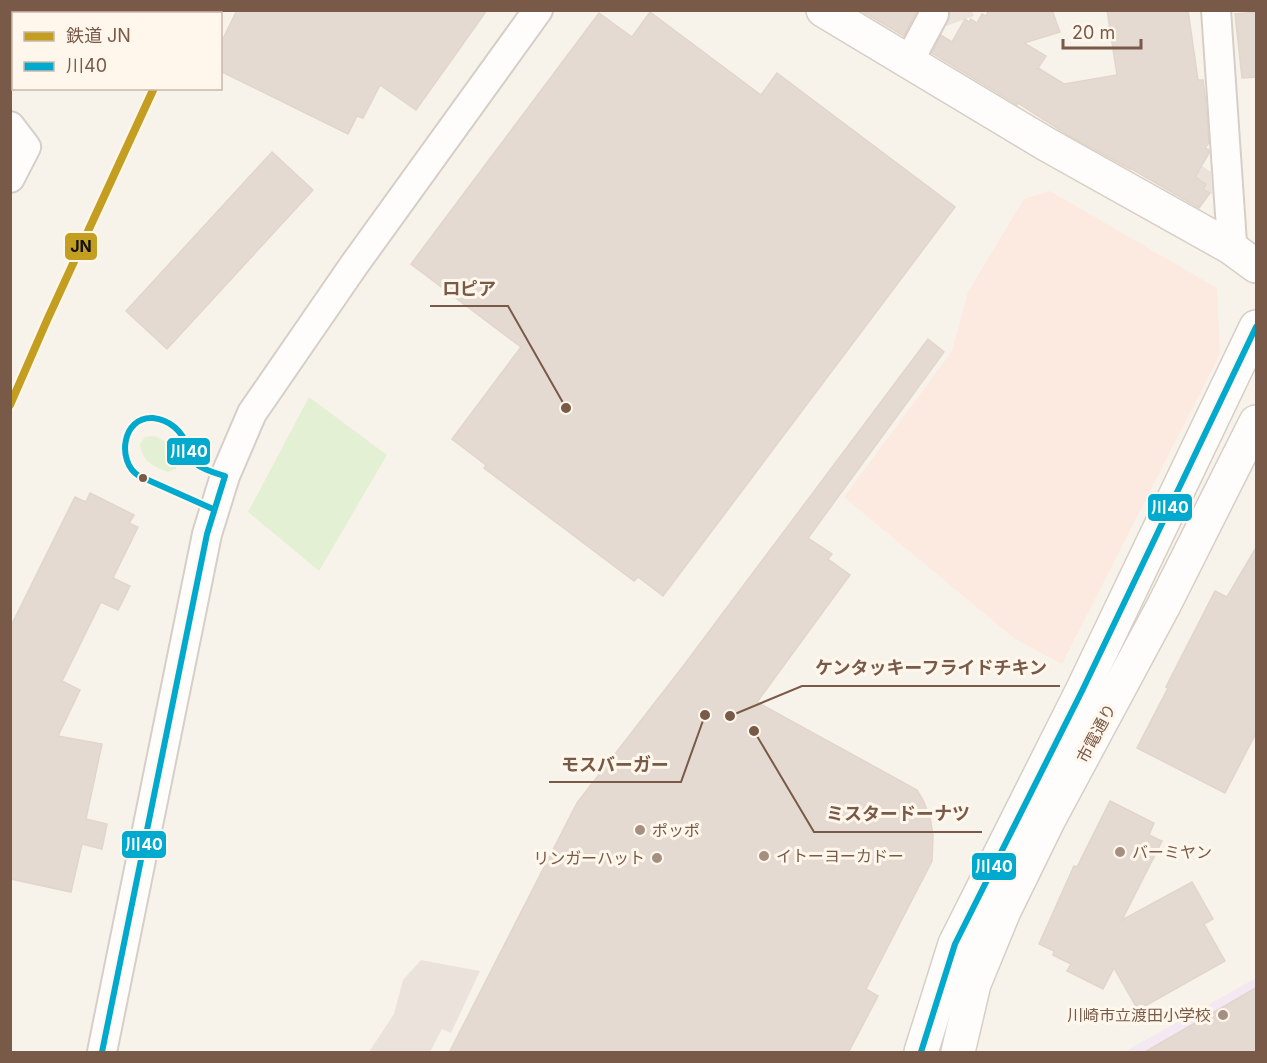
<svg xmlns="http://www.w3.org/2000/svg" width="1267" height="1063" font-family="Inter,'Noto Sans JP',sans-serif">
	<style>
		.commercial { fill: #fceae0 }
		.industrial { fill: #ebe3db }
		.education { fill: #f4e9f3 }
		.green { fill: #e4f0d3 }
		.building { fill: #e5dad1; stroke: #e1d6cc; stroke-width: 1.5 }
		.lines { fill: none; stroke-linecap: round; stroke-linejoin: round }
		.street-casing { stroke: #d6cec7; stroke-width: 32 }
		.secondary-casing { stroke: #d7cec6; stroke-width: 36 }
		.street { stroke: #fefdfc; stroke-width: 28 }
		.secondary { stroke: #fefdfc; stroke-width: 33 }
		.bus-1-casing { stroke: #fff7ec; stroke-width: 10 }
		.bus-1 { stroke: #00a9ce; stroke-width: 6 }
		.rail-1-casing { stroke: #fff7ec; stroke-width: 12 }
		.rail-1 { stroke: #c39e20; stroke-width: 8 }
		.bus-dot { fill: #795947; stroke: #fff7ec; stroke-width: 2 }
		.poi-dot { fill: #a58f80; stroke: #fff7ec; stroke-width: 2 }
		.labels { text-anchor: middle; stroke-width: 6; stroke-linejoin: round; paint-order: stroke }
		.street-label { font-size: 16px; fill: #795947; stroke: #fff7ec }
		.poi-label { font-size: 16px; fill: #795947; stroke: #fff7ec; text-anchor: start }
		.leader { fill: none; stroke: #795947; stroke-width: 2 }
		.callout-dot { fill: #795947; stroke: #fff7ec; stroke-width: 2 }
		.callout-label { font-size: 18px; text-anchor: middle; font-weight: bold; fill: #795947; stroke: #fff7ec; stroke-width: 6; stroke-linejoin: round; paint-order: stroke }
		.line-badge { stroke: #fff7ec; stroke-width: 2 }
		.badge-label { font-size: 16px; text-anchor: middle; font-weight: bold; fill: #fff }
		.pale-badge-label { font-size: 16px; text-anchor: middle; font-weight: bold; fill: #111 }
	</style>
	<rect width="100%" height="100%" fill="#f8f3ea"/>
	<polygon class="commercial" points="1050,191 1217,288 1220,354 1062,664 1015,639 844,497 952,351 968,292 1024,199"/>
	<g class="industrial">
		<polygon points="944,11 972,11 974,16 938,29"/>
		<polygon points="1195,161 1211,172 1212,194 1204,188 1206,183 1200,179 1198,184 1186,176"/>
		<polygon points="421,960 480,971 451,1033 442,1029 430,1052 369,1052 394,1014 403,980"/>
	</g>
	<polygon class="education" points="1256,978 1256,1052 1124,1052"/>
	<g class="green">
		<polygon points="309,397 387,455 319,571 248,512"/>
		<path d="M154 436C169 442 181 451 176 469L168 472C154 467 141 460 140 444L145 437Z"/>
	</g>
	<g class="building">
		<polygon points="237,10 487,10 416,110 380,85 363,118 357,116 348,134 220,71 220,45"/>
		<polygon points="860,10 917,10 904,36"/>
		<polygon points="989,10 1052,10 1060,32 1024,43 1046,56 1038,68 1064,84 1117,75 1107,10 1188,10 1198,80 1203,80 1205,96 1209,143 1205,148 1209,150 1209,153 1195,177 1206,184 1203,189 1210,193 1199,208 1130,168 1130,169 1068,135 1018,103 1017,105 1008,99 932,53 941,35 952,42 965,19 969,22 971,19 977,23 982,14 986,16"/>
		<polygon points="650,12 761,95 777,73 955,207 663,596 638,577 634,581 484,468 486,465 452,439 521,347 411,264 599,13 632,37"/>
		<polygon points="1257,12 1257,77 1242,78 1235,14"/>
		<polygon points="272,152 313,190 167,349 126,311"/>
		<polygon points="928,339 944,352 808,538 832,554 828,559 850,575 757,702 917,790 923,800 930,817 933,835 932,861 866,989 878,996 848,1053 449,1053 577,803 684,665"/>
		<polygon points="90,493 134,515 129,523 138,527 113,578 130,586 118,610 101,602 62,681 80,690 58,736 102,744 86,819 107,824 102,849 82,844 71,892 10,879 10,628 75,497 86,502"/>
		<polygon points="1257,546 1257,731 1225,793 1137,748 1168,688 1166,687 1215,591 1227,597"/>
		<polygon points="1110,801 1154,823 1149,835 1162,841 1122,920 1192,882 1213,919 1204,924 1225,961 1138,1010 1114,968 1103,989 1067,971 1071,964 1053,955 1054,951 1039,944 1074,866 1077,867"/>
		<polygon points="1257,987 1257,1053 1143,1053 1235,1000"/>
	</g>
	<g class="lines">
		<g class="street-casing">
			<g id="street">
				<polyline points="1216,10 1232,243 1230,247"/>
				<polyline points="909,61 934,14 934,10"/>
				<polyline points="10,126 26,147 10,178"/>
				<polyline points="102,1052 207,534 225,476 252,413 354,265 538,10"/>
			</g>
		</g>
		<g class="secondary-casing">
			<g id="secondary">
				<polyline points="823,10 1046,144 1230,247 1256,266"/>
				<polyline points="921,1052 955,944 1082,691 1256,327"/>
				<polyline points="958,1052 974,984 1004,911 1048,821 1164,605 1256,422"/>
			</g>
		</g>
		<use href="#street" class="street"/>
		<use href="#secondary" class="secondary"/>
		<g class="bus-1-casing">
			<g id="bus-1">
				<path d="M102 1052 207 534 225 476C215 473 203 470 195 463 190 458 189 452 187 446 182 431 170 420 153 418 122 416 116 462 139 476L213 509"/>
				<polyline points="921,1052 955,944 1082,691 1256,327"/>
			</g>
		</g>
		<use href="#bus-1" class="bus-1"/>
		<g class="rail-1-casing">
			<polyline id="rail-1" points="10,405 48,318 154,88"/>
		</g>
		<use href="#rail-1" class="rail-1"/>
	</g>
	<circle class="bus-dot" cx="143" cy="478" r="5"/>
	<g class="poi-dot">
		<circle cx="640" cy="830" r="6"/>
		<circle cx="1120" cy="852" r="6"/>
		<circle cx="764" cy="856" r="6"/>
		<circle cx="657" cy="858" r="6"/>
		<circle cx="1223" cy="1015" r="6"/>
	</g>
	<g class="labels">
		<g class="street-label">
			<text transform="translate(1096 733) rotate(-62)" y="6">市電通り</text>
		</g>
		<g class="poi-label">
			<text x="652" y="836">ポッポ</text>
			<text x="1132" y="858">バーミヤン</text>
			<text x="776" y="862">イトーヨーカドー</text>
			<text x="645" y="864" text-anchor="end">リンガーハット</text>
			<text x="1211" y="1021" text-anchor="end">川崎市立渡田小学校</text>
		</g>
	</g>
	<path class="leader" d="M566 408L508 306H430M730 716L802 686H1060M705 715L681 782H549M754 731L814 832H982"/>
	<g class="callout-dot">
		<circle cx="566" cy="408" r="6"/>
		<circle cx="730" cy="716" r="6"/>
		<circle cx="705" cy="715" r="6"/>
		<circle cx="754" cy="731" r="6"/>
	</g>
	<g class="callout-label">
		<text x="469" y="295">ロピア</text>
		<text x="931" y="674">ケンタッキーフライドチキン</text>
		<text x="615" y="771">モスバーガー</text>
		<text x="898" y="820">ミスタードーナツ</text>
	</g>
	<g class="line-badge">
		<rect x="64" y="232" width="34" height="29" rx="6" fill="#c39e20"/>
		<rect x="166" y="437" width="45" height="29" rx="6" fill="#00a9ce"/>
		<rect x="1147" y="493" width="46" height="29" rx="6" fill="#00a9ce"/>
		<rect x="121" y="830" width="46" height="29" rx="6" fill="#00a9ce"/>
		<rect x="971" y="852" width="46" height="29" rx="6" fill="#00a9ce"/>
	</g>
	<g class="badge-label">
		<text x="189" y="457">川40</text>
		<text x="1170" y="513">川40</text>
		<text x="144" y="850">川40</text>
		<text x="994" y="872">川40</text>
	</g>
	<g class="pale-badge-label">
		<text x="81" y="252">JN</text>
	</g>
	<rect width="1267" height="1063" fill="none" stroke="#795947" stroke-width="24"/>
	<rect x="12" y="12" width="210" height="78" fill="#fff7ec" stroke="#c9b8aa" stroke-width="1.5"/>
	<rect x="24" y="32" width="30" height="9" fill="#c39e20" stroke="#c9b8aa" stroke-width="1.5"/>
	<text x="66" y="42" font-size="18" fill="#795947">鉄道 JN</text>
	<rect x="24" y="62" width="30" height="9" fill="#00a9ce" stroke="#c9b8aa" stroke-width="1.5"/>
	<text x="66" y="72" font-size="18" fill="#795947">川40</text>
	<path d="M1063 39v9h78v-9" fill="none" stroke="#795947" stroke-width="3"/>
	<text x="1072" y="39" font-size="18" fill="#795947" stroke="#fff7ec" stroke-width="4.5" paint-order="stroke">20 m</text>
</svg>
